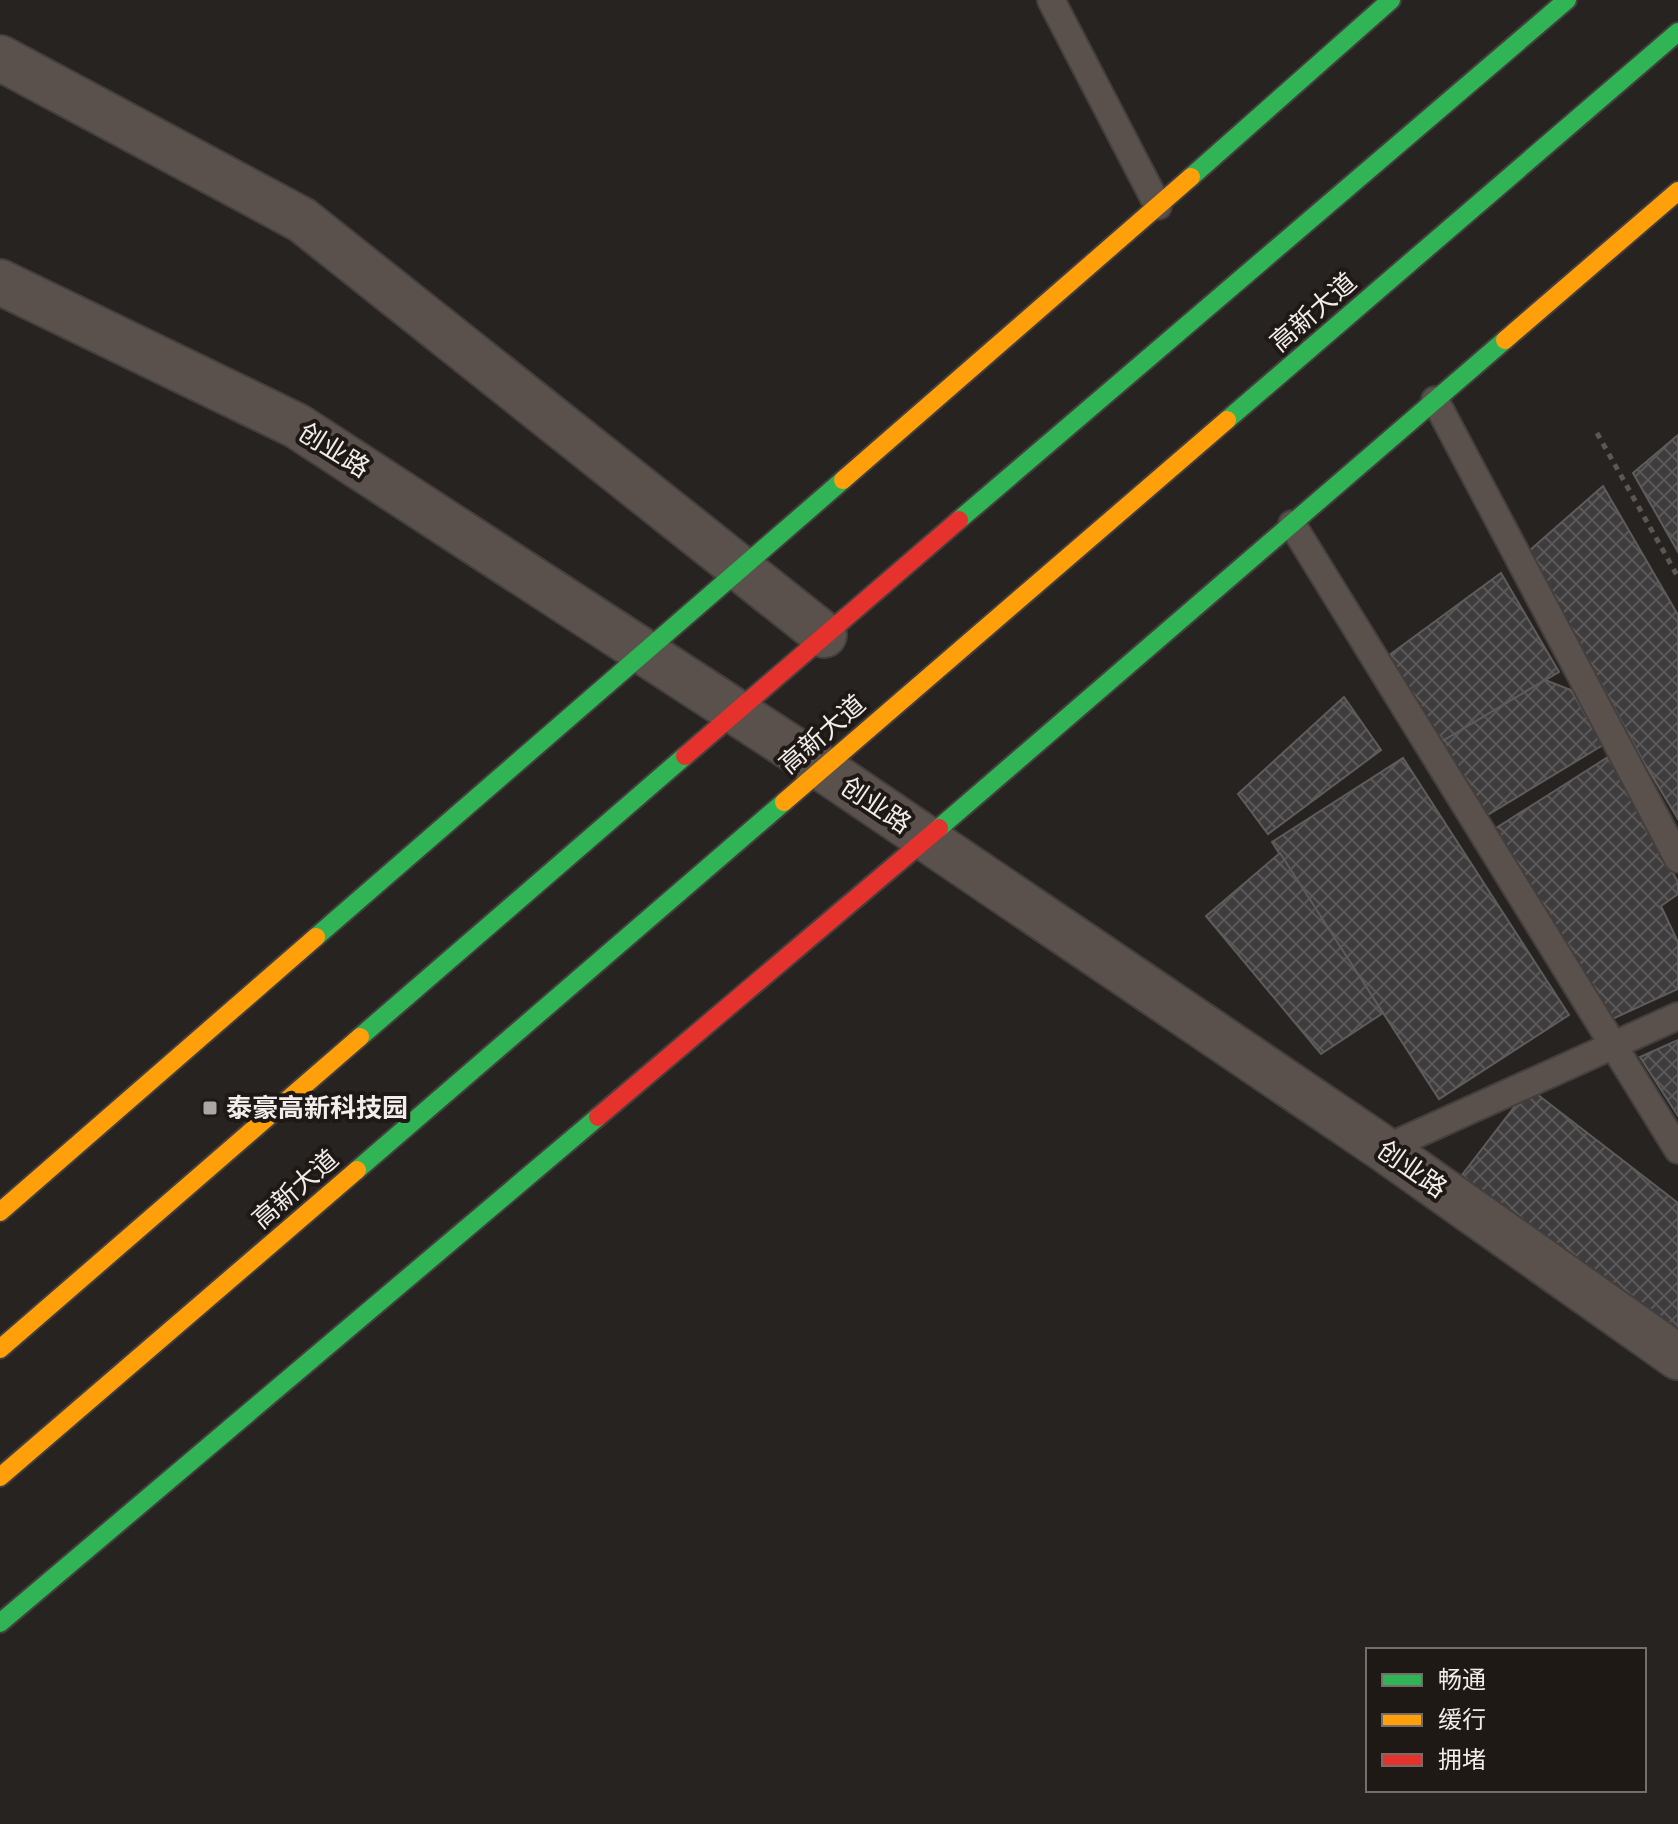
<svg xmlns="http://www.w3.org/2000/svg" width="1678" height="1824" font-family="Overpass,'Noto Sans SC',sans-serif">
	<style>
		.building { fill: url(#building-cross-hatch); stroke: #5f5c5c; stroke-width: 2 }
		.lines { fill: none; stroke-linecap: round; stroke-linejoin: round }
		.lane-casing { stroke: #433f3e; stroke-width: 30 }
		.street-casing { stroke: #433f3e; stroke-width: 48 }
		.fast-casing { stroke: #433f3e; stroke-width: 22 }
		.slow-casing { stroke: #433f3e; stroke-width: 22 }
		.jam-casing { stroke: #433f3e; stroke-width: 22 }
		.path { stroke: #5d5651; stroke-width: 5; stroke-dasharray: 6 6; stroke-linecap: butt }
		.lane { stroke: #5b514c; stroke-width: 26 }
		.street { stroke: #5b514c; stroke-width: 44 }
		.fast { stroke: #30b455; stroke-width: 18 }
		.slow { stroke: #ff9f0a; stroke-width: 18 }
		.jam { stroke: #e5322d; stroke-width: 18 }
		.poi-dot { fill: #aba6a4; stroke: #1f1916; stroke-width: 3 }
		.labels { text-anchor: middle; stroke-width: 8; stroke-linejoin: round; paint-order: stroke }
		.street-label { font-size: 26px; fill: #f2edeb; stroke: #1f1916 }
		.poi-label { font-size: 26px; font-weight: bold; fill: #f2edeb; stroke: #1f1916; text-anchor: start }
	</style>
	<defs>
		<pattern id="building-cross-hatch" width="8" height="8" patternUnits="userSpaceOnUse" patternTransform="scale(2)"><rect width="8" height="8" fill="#3e3c3c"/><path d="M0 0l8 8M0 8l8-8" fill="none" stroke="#5a5858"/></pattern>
	</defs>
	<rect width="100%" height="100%" fill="#272321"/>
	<g class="building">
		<polygon points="1678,435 1678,552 1633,473"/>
		<polygon points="1603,486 1678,615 1678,819 1642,759 1529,551"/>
		<polygon points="1501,573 1559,672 1441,742 1388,656"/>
		<polygon points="1545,680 1571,690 1603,745 1486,816 1441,742"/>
		<polygon points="1344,697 1381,750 1268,834 1238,794"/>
		<polygon points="1608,757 1678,882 1678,894 1661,906 1678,942 1678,989 1610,1020 1493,830"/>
		<polygon points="1403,758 1569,1015 1439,1099 1272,842"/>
		<polygon points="1280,853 1383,1013 1321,1054 1206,916"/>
		<polygon points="1678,1040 1678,1116 1640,1057"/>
		<polygon points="1529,1088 1678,1203 1678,1333 1455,1184"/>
	</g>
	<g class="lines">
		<g class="lane-casing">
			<g id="lane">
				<polyline points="1051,0 1158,206"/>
				<polyline points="1435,400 1678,859"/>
				<polyline points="1292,524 1678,1150"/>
				<polyline points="1384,1149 1678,1016"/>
			</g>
		</g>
		<g class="street-casing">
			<g id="street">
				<polyline points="0,58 302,220 824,635"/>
				<polyline points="0,282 297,426 822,768 1384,1149 1678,1357"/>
			</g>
		</g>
		<g class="fast-casing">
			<g id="fast">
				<polyline points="1191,177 1391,0"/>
				<polyline points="1227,420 1678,32"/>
				<polyline points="959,520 1567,0"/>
				<polyline points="939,828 1505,340"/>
				<polyline points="316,937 843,480"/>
				<polyline points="360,1037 685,756"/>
				<polyline points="357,1170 784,802"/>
				<polyline points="0,1623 598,1117"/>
			</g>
		</g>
		<g class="slow-casing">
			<g id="slow">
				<polyline points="1505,340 1678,191"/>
				<polyline points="843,480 1191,177"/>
				<polyline points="784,802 1227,420"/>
				<polyline points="0,1212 316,937"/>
				<polyline points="0,1349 360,1037"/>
				<polyline points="0,1477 357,1170"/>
			</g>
		</g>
		<g class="jam-casing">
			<g id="jam">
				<polyline points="685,756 959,520"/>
				<polyline points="598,1117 939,828"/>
			</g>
		</g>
		<polyline class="path" points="1597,433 1678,577"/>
		<use href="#lane" class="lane"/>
		<use href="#street" class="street"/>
		<use href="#fast" class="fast"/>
		<use href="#slow" class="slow"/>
		<use href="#jam" class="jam"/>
	</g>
	<rect class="poi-dot" x="202" y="1100" width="16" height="16" rx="4"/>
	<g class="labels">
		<g class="street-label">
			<text transform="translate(1313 312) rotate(-41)" y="9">高新大道</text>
			<text transform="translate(334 450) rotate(32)" y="9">创业路</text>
			<text transform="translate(822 734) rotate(-41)" y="9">高新大道</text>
			<text transform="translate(876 805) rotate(34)" y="9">创业路</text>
			<text transform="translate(1412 1169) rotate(35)" y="9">创业路</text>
			<text transform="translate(295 1189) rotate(-41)" y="9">高新大道</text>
		</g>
		<g class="poi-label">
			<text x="226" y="1117">泰豪高新科技园</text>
		</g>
	</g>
	<rect x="1366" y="1648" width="280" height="144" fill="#1f1916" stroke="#736e6b" stroke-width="2"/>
	<rect x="1382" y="1674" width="40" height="12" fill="#30b455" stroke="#736e6b" stroke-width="2"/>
	<text x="1438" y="1688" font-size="24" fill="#f2edeb">畅通</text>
	<rect x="1382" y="1714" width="40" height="12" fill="#ff9f0a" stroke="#736e6b" stroke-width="2"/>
	<text x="1438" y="1728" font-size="24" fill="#f2edeb">缓行</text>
	<rect x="1382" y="1754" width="40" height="12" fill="#e5322d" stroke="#736e6b" stroke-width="2"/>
	<text x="1438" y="1768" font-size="24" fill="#f2edeb">拥堵</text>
</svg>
